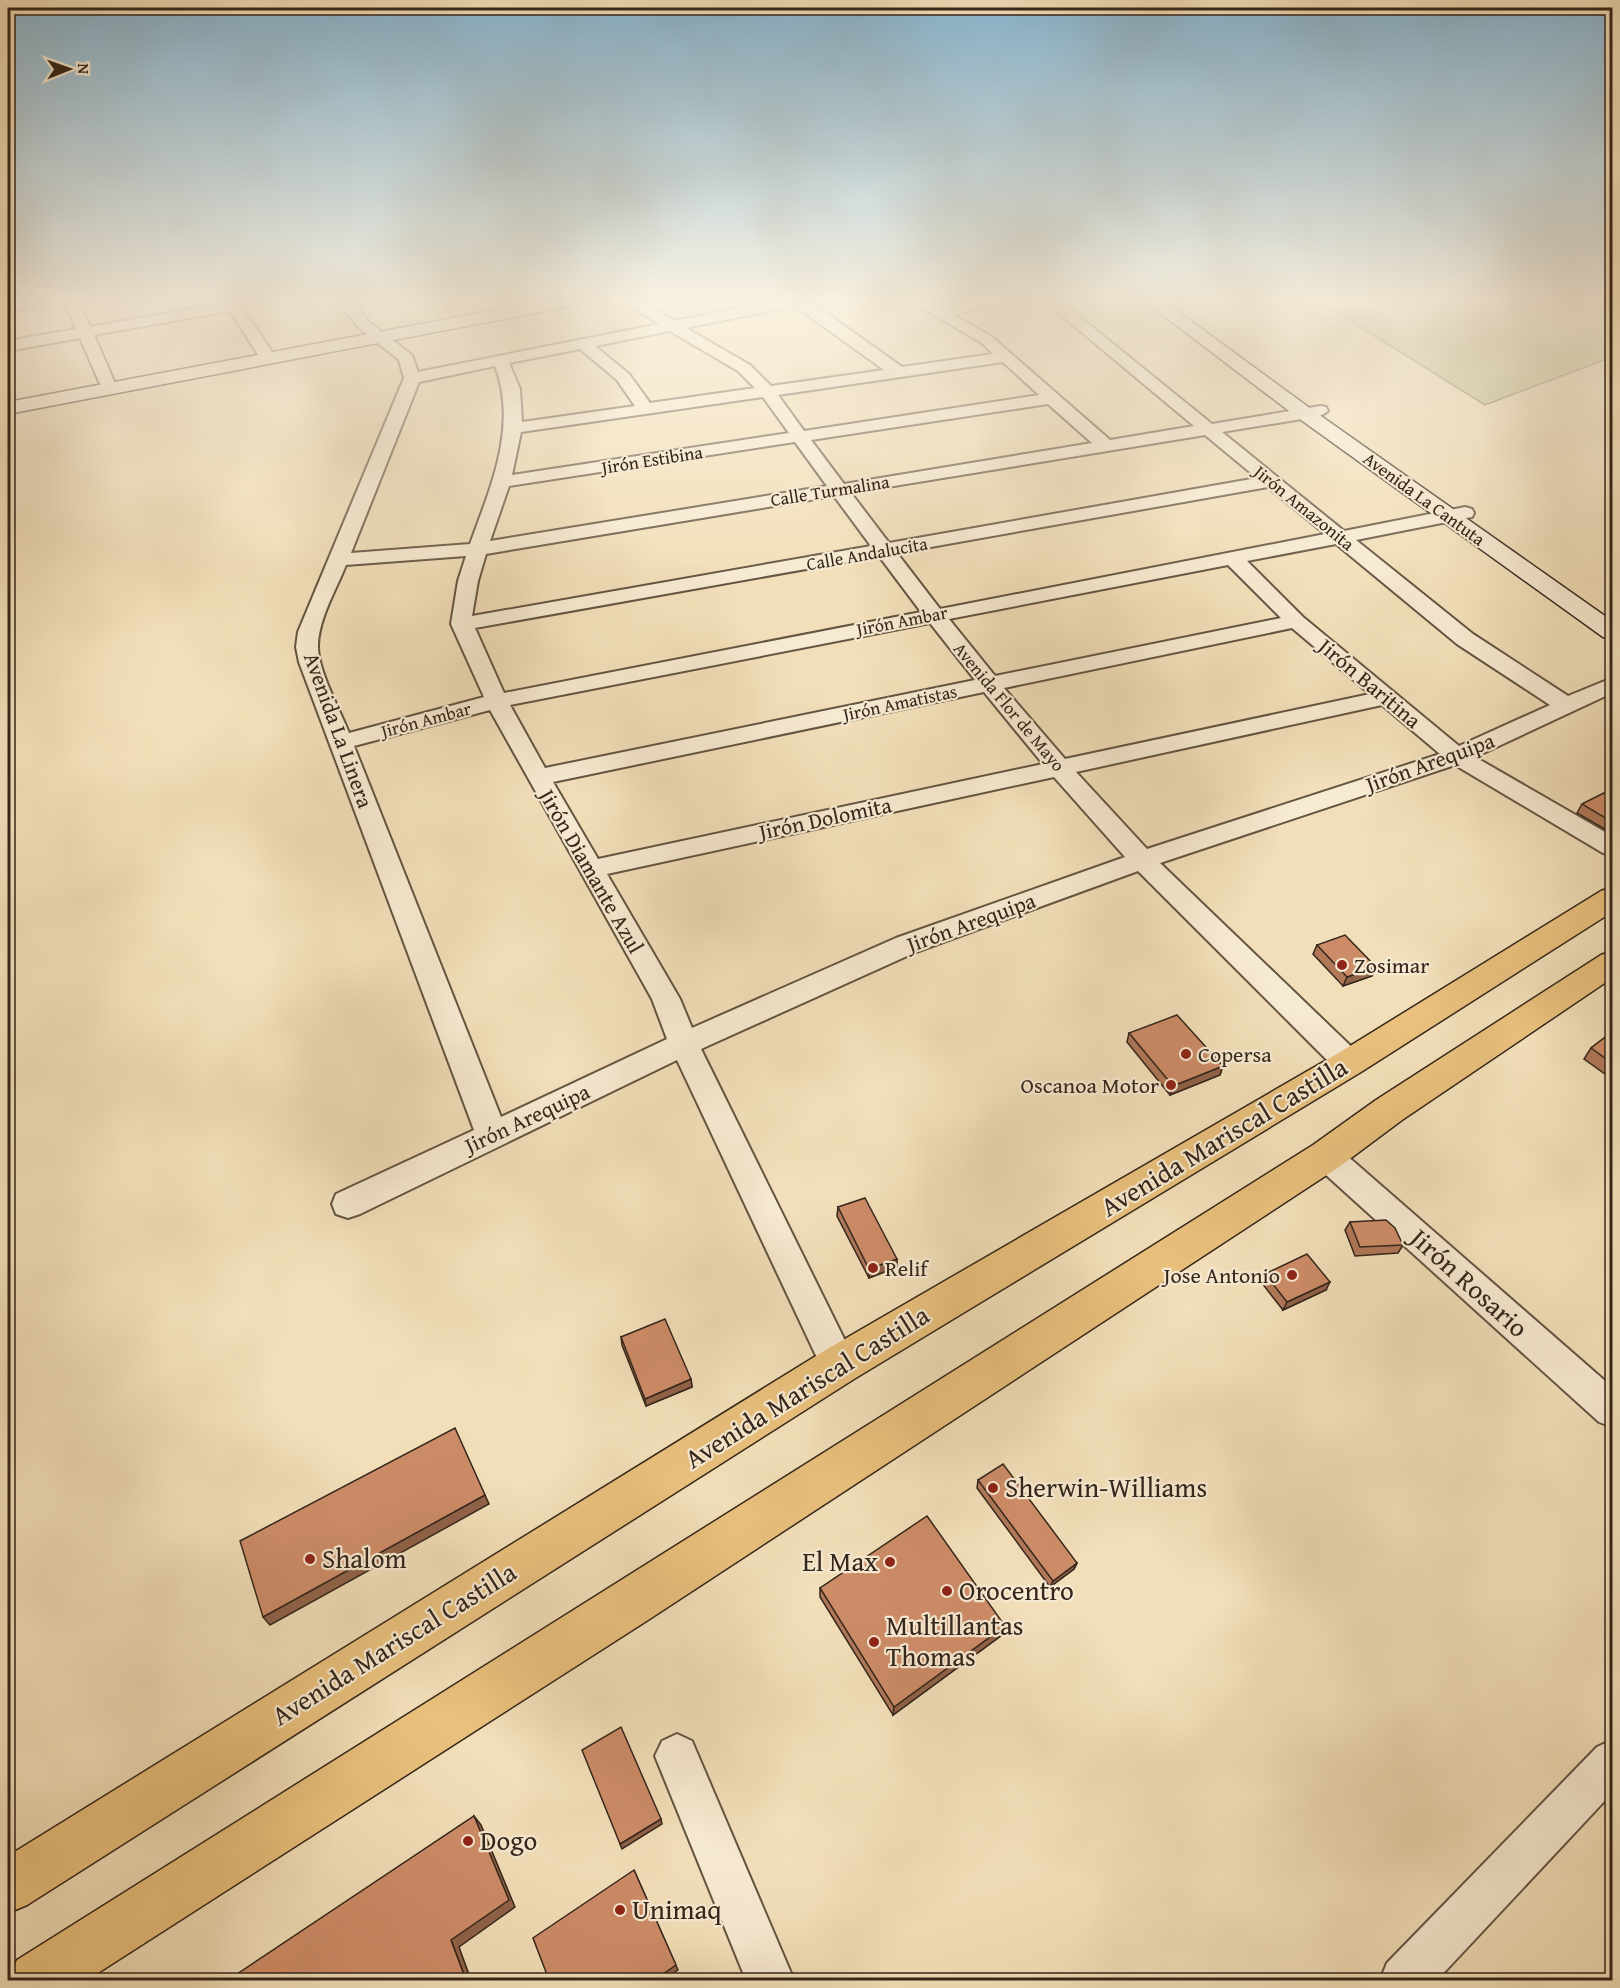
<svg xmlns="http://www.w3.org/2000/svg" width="1620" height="1988" font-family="'Gentium Book Plus',serif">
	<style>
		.green { fill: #bec18c; stroke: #797454; stroke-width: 1.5 }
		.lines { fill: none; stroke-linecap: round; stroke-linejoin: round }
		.street-casing { stroke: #645442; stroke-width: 4 }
		.secondary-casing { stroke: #34261b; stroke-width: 3 }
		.highway-casing { stroke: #34261b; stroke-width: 3 }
		.street { fill: #f7ead2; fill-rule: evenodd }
		.secondary { fill: #f7ead2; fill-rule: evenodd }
		.highway { fill: #e9c07c; fill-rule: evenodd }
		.wall { fill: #b07859; stroke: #34261b; stroke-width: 1.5 }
		.shaded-wall { fill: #906249; stroke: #34261b; stroke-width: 1.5 }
		.building { fill: #cd8c68; stroke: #34261b; stroke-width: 1.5 }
		.poi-dot { fill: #8f2418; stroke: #f7ead2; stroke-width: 2 }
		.labels { text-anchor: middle; stroke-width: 4.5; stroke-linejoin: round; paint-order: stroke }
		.far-street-label { font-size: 18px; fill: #34261b; stroke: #f7ead2 }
		.street-label { font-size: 22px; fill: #34261b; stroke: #f7ead2 }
		.poi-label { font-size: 22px; fill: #34261b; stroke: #f7ead2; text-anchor: start }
		.near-street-label { font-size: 27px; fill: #34261b; stroke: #f7ead2 }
		.near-poi-label { font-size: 27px; fill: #34261b; stroke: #f7ead2; text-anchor: start }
	</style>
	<rect width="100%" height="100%" fill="#f2dfb9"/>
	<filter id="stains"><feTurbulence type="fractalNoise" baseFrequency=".00333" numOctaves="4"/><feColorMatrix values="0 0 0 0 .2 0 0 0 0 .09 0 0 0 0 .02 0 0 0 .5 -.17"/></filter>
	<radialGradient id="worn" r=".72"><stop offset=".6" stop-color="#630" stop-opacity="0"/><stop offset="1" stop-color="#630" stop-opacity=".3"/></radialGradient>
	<polygon class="green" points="1317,300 1612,300 1612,357 1485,405"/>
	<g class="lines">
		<g class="street-casing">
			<g id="street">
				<polygon points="28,300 63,300 56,304 8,312 8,304"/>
				<polygon points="64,300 78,300 90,327 225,303 223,300 237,300 276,358 274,361 262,361 230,311 94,335 117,388 115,391 103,391 80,338 8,351 8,341 76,329"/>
				<path d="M336 300H351L369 322 412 355 418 372 659 324 622 300H640L675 321 778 300H808L902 367 993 354 982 343 909 300H927L943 309 977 300H1002L1000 303 954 315 992 337 1110 440 1194 426 1043 300H1059L1212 424 1320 406 1326 407 1328 411 1320 416 1222 432 1344 531 1465 507 1472 509 1474 513 1472 517 1356 540 1473 634 1568 696 1612 678V693L1475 757 1612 836V855L1603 853 1455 765 1160 863 1360 1055 1364 1063 1360 1071 1349 1074 1338 1071 1138 871 916 952 701 1049 857 1365 852 1377 839 1382 826 1377 677 1060 360 1214 348 1218 336 1214 332 1204 336 1194 474 1130 299 662 296 647 298 632 404 378 399 360 359 328ZM795 306 884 370 771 386 750 365 686 328ZM670 331 738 371 755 388 650 403 629 374 595 346ZM580 349 617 380 635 406 522 422 520 389 509 363ZM1003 362 1039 395 804 431 778 395ZM495 366C518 426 491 486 470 544L351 553 419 382ZM763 397 789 433 512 475 521 432ZM1048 404 1092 443 844 484 811 440ZM1205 435 1257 478 889 543 851 493ZM795 442 827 486 490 541 509 486ZM1268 487 1325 534 940 609 897 553ZM834 496 871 546 472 616 478 581 486 554ZM1336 544 1457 644 1550 705 1459 746 1303 617 1247 561ZM466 556 458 581 451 624 484 697 349 733C340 710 317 669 318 645 319 618 336 590 346 565ZM879 556 921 612 504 693 475 628ZM1228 565 1281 618 995 676 949 619ZM930 623 975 680 545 768 510 705ZM1292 628 1370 694 1065 759 1004 688ZM984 692 1043 764 598 859 553 782ZM1382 705 1440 754 1147 849 1076 772ZM490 710 652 999 667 1039 501 1117 354 746ZM1054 777 1125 857 896 938 692 1028 680 999 607 874Z"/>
				<polygon points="442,300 457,300 465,313 463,316 453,316"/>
				<polygon points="1326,1143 1337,1147 1612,1387 1612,1427 1599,1422 1315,1165 1310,1156 1315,1147"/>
				<polygon points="677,1734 692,1741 794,1980 746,1980 655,1756 662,1741"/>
				<polygon points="1612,1740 1612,1793 1437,1980 1380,1980 1387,1963 1597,1747"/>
			</g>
		</g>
		<g class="secondary-casing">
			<g id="secondary">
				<polygon points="548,300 584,300 576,305 8,414 8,402"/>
				<polygon points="1143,300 1162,300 1311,409 1612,621 1612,639 1603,637 1297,417"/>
			</g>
		</g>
		<g class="highway-casing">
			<g id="highway">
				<polygon points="1612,887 1612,912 1361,1072 854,1379 27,1905 8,1913 8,1856 824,1351 1337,1054 1601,891"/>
				<polygon points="1612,951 1612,978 1402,1120 1339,1167 648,1620 87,1980 9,1980 17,1960 1313,1145 1376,1100 1601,955"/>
			</g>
		</g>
		<use href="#street" class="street"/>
		<use href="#secondary" class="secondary"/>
		<use href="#highway" class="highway"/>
	</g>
	<g class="wall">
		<polygon points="1612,789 1612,832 1608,831 1577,813 1582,804"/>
		<polygon points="1317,945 1376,967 1372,976 1343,986 1313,954"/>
		<polygon points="1612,1032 1612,1079 1584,1059 1591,1048"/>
		<polygon points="1129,1033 1223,1066 1220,1075 1170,1095 1127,1042"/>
		<polygon points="838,1207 897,1267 869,1278 837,1216"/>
		<polygon points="1350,1222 1403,1245 1398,1253 1355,1256 1345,1230"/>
		<polygon points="1265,1274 1326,1290 1283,1310 1261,1282"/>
		<polygon points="621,1337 691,1379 692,1387 646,1406 622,1345"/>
		<polygon points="978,1480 1077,1563 1074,1569 1050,1587 977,1488"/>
		<polygon points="820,1588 1002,1635 893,1715 820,1597"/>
	</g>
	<g class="shaded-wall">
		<polygon points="1376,967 1372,976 1343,986 1347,977"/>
		<polygon points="1223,1066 1220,1075 1170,1095 1173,1086"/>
		<polygon points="897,1259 897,1267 869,1278 869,1269"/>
		<polygon points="1330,1282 1326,1290 1283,1310 1287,1302"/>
		<polygon points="691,1379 692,1387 646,1406 645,1399"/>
		<polygon points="485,1495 489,1504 270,1625 263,1617"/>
		<polygon points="1077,1563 1074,1569 1050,1587 1053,1581"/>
		<polygon points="1005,1626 1002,1635 893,1715 894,1707"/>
		<polygon points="474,1816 481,1825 515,1907 459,1947 471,1980 466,1980 451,1940"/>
		<polygon points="661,1819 662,1824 622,1849 620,1844"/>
		<polygon points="634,1870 678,1970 664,1980 654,1980"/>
	</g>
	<g class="building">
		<polygon points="1612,789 1612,822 1582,804"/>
		<polygon points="1345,935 1376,967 1347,977 1317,945"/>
		<polygon points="1177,1015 1223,1066 1173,1086 1129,1033"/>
		<polygon points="1612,1032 1612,1063 1591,1048"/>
		<polygon points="865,1198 897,1259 869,1269 838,1207"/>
		<polygon points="1386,1220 1395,1228 1403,1245 1360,1247 1350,1222"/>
		<polygon points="1307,1254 1330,1282 1287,1302 1265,1274"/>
		<polygon points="665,1319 691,1379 645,1399 621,1337"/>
		<polygon points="455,1428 485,1495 263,1617 240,1541"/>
		<polygon points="1003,1464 1077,1563 1053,1581 978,1480"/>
		<polygon points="927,1516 1005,1626 894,1707 820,1588"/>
		<polygon points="621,1727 661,1819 620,1844 582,1750"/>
		<polygon points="474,1816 509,1900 451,1940 466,1980 228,1980"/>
		<polygon points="634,1870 676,1965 654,1980 549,1980 533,1938"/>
	</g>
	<linearGradient id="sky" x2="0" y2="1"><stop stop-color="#89b7d3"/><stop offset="0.52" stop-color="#f9f1e0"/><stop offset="1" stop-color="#f9f1e0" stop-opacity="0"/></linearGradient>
	<rect width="1620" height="579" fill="url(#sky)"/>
	<g class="poi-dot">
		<circle cx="1342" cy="965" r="6"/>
		<circle cx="1186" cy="1054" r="6"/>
		<circle cx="1171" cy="1085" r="6"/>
		<circle cx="873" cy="1268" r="6"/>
		<circle cx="1292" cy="1275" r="6"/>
		<circle cx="993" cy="1488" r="6"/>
		<circle cx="310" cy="1559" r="6"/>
		<circle cx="890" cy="1562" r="6"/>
		<circle cx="947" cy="1591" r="6"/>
		<circle cx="874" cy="1642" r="6"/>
		<circle cx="468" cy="1841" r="6"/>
		<circle cx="620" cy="1910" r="6"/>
	</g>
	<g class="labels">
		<g class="far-street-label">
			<text transform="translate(652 460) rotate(-9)" y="6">Jirón Estibina</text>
			<text transform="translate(830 491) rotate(-9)" y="6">Calle Turmalina</text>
			<text transform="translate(1424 499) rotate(36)" y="6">Avenida La Cantuta</text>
			<text transform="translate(1304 508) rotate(39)" y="6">Jirón Amazonita</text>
			<text transform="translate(867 554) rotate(-10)" y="6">Calle Andalucita</text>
			<text transform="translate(902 621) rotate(-11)" y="6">Jirón Ambar</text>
			<text transform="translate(900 703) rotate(-12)" y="6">Jirón Amatistas</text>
			<text transform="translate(1009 707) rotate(50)" y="6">Avenida Flor de Mayo</text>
			<text transform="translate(426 720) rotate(-15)" y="6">Jirón Ambar</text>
		</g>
		<g class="street-label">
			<text transform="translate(1370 683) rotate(40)" y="8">Jirón Baritina</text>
			<text transform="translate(339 730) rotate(70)" y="8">Avenida La Linera</text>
			<text transform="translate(1430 762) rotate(-20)" y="8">Jirón Arequipa</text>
			<text transform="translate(825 818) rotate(-12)" y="8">Jirón Dolomita</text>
			<text transform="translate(592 871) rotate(60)" y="8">Jirón Diamante Azul</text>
			<text transform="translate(971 922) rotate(-20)" y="8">Jirón Arequipa</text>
			<text transform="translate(527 1118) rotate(-25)" y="8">Jirón Arequipa</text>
		</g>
		<g class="poi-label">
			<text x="1354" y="973">Zosimar</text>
			<text x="1198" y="1062">Copersa</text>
			<text x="1159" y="1093" text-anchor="end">Oscanoa Motor</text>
			<text x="885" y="1276">Relif</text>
			<text x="1280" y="1283" text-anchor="end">Jose Antonio</text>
		</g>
		<g class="near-street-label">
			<text transform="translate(1224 1137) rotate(-31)" y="9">Avenida Mariscal Castilla</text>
			<text transform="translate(1469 1283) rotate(42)" y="9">Jirón Rosario</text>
			<text transform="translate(807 1387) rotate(-32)" y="9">Avenida Mariscal Castilla</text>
			<text transform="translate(394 1644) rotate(-32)" y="9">Avenida Mariscal Castilla</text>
		</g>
		<g class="near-poi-label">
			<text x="1005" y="1497">Sherwin-Williams</text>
			<text x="322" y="1568">Shalom</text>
			<text x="878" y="1571" text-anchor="end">El Max</text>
			<text x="959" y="1600">Orocentro</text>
			<text x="886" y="1635">Multillantas<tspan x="886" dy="31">Thomas</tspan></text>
			<text x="480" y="1850">Dogo</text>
			<text x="632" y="1919">Unimaq</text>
		</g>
	</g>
	<rect width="1620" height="1988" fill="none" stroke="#f2dfb9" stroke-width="30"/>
	<rect x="9" y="9" width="1602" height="1970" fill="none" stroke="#34261b" stroke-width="3"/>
	<rect x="15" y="15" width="1590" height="1958" fill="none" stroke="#34261b" stroke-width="1.5"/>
	<g transform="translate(69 69) rotate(89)" stroke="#f7ead2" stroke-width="4.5" paint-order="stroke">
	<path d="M0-4.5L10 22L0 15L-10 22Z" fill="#34261b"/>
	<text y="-9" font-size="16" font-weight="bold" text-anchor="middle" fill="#34261b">N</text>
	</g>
	<rect width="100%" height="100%" filter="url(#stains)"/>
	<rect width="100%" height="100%" fill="url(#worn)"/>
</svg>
